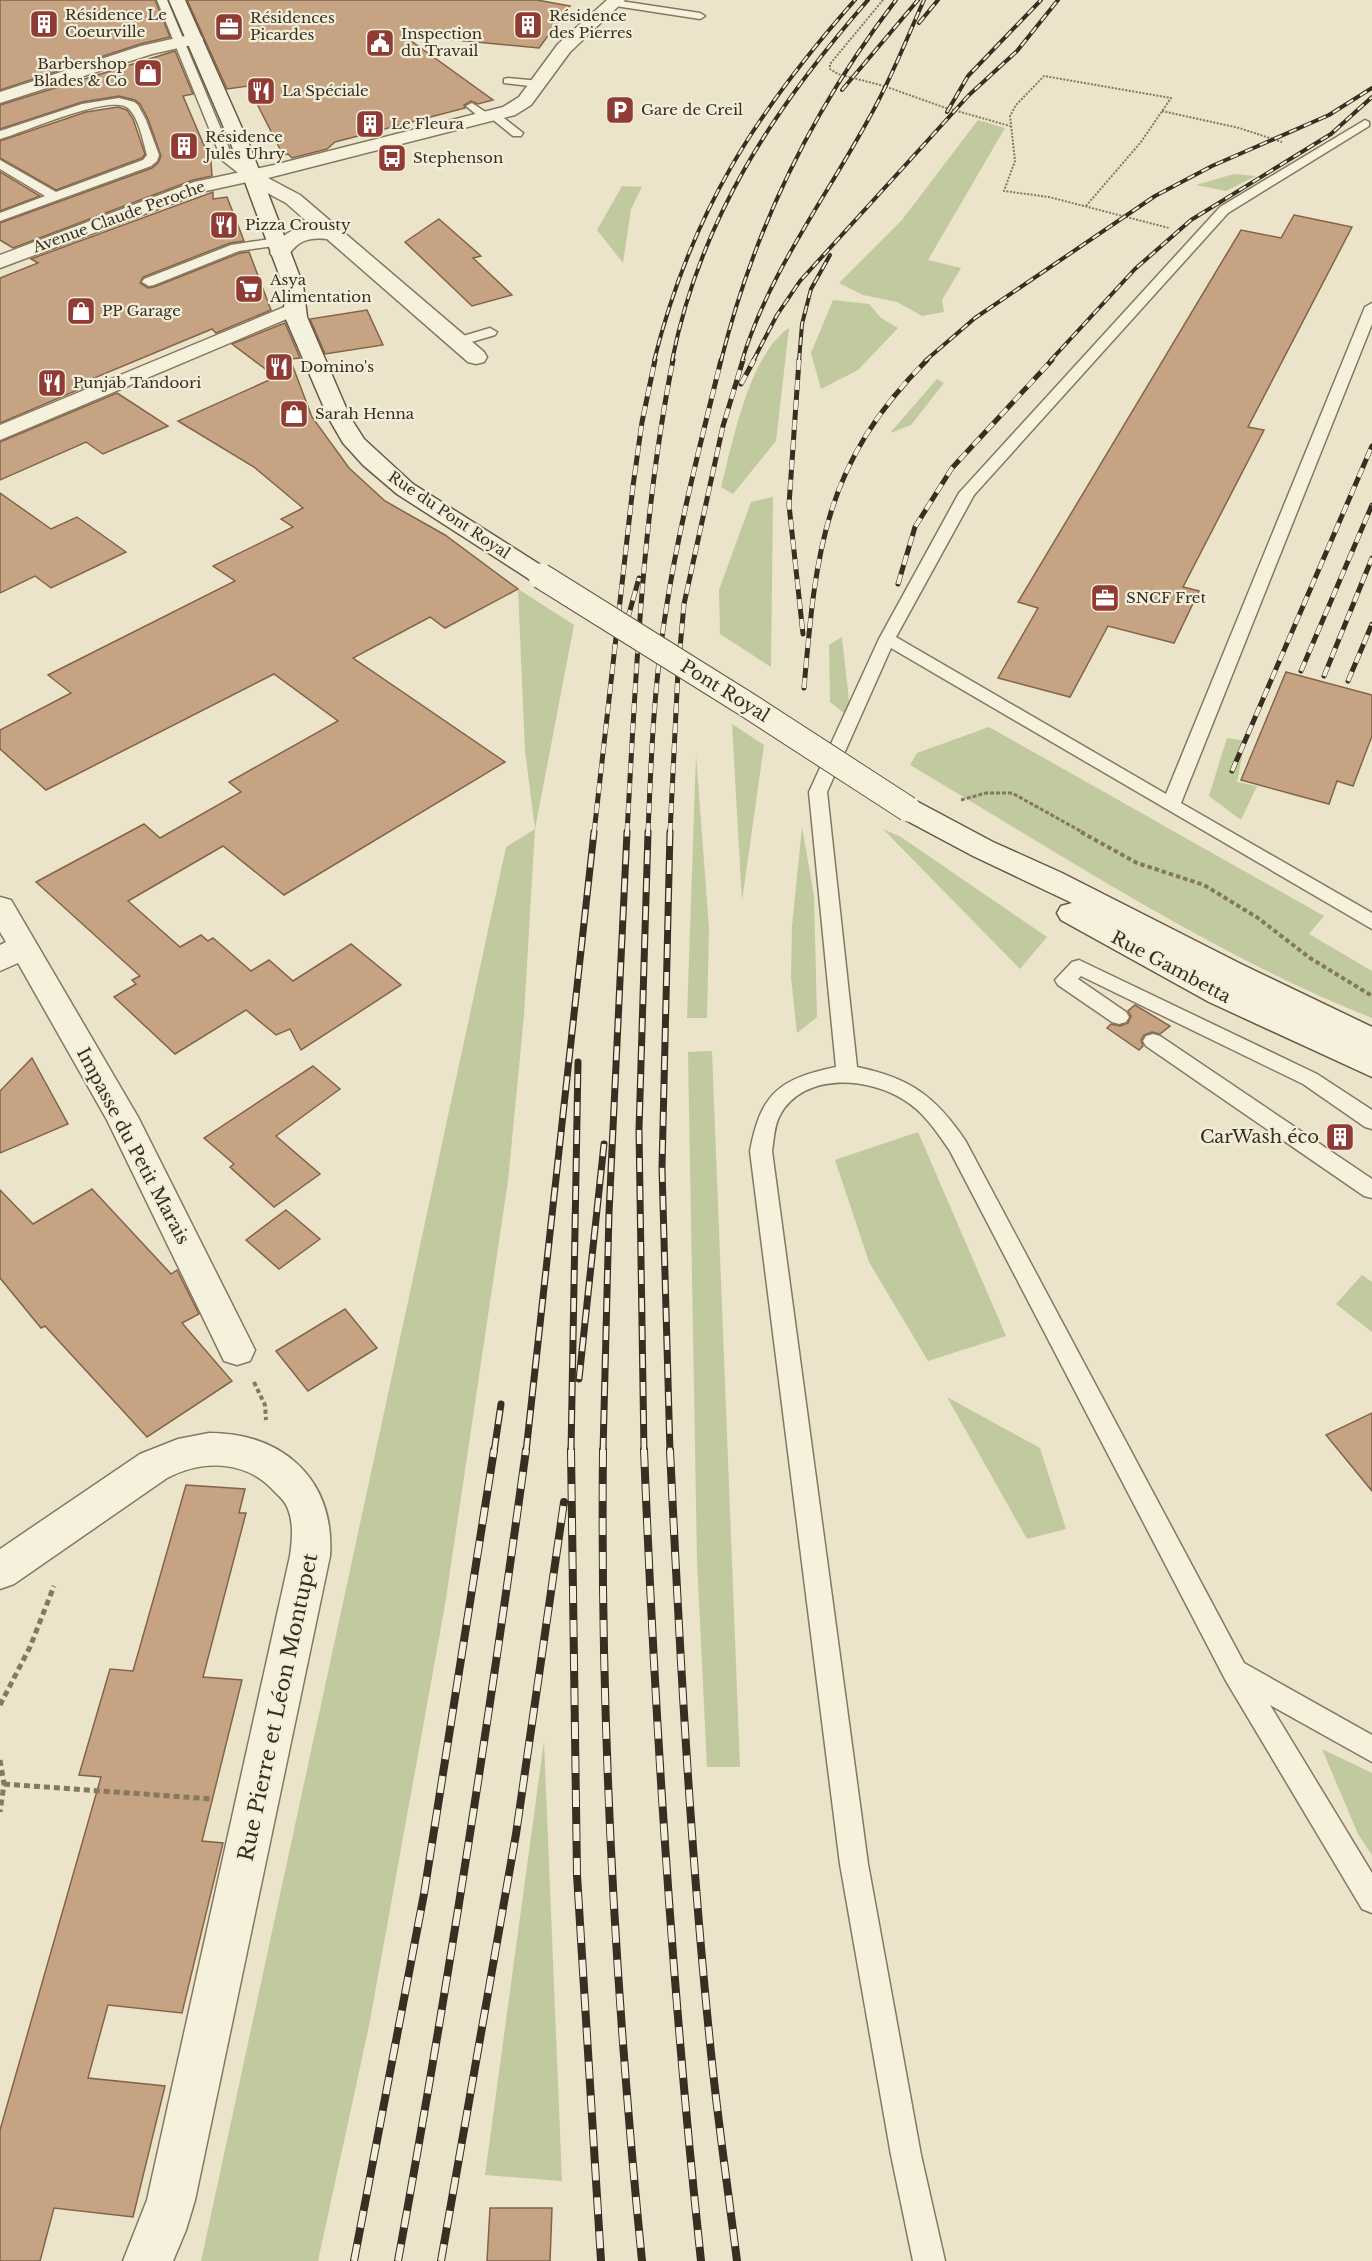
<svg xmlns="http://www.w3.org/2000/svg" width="1372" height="2261" font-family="'Libre Baskerville',serif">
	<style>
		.green { fill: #c1c99e }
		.building { fill: #c6a483; stroke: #836448; stroke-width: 1.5 }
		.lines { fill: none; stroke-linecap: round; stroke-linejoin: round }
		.service-casing { stroke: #867760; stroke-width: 3 }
		.minor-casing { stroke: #867760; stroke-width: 3 }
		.secondary-casing { stroke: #685843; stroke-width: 3 }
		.path-far3 { stroke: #867760; stroke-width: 2; stroke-dasharray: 2 1.5; stroke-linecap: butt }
		.path-far2 { stroke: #867760; stroke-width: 3; stroke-dasharray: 4 2; stroke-linecap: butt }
		.path-far1 { stroke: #867760; stroke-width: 4; stroke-dasharray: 4.5 3; stroke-linecap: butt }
		.path { stroke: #867760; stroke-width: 5; stroke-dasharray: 6 4; stroke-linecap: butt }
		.service { fill: #f6f1dd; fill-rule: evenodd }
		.minor { fill: #f6f1dd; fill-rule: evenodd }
		.secondary { fill: #f6f1dd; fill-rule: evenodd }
		.rail-far3-casing { stroke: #382e22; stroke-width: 4 }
		.rail-far2-casing { stroke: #382e22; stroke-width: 5 }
		.rail-far1-casing { stroke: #382e22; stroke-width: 7 }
		.rail-casing { stroke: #382e22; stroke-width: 8 }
		.rail-far3 { stroke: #f3eed9; stroke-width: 2; stroke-dasharray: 8; stroke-linecap: butt }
		.rail-far2 { stroke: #f3eed9; stroke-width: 4; stroke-dasharray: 10; stroke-linecap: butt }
		.rail-far1 { stroke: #f3eed9; stroke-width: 4.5; stroke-dasharray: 14; stroke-linecap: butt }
		.rail { stroke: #f3eed9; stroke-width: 6; stroke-dasharray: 17; stroke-linecap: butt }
		.secondary-bridge-casing { stroke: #685843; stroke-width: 27; stroke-linecap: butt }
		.secondary-bridge { stroke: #f6f1dd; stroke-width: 25 }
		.labels { text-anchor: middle; stroke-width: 4.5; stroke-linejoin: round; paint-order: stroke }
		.far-poi-label { font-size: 15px; fill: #382e22; stroke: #f3eed9; text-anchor: start }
		.far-street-label { font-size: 15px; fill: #382e22; stroke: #f3eed9 }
		.street-label { font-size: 18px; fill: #382e22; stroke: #f3eed9 }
		.poi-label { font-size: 18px; fill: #382e22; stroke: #f3eed9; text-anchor: end }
		.near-street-label { font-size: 21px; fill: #382e22; stroke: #f3eed9 }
	</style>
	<rect width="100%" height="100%" fill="#ebe4ca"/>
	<g class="green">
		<polygon points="978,120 1005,128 928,260 961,268 942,300 944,312 922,316 897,302 863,295 839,283 902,220"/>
		<polygon points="1234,174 1256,176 1226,191 1196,185"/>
		<polygon points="622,186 642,187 631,209 623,263 597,230"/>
		<polygon points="833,300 869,304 881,318 898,328 858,370 821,389 811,353"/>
		<path d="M789 328 776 441 733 494 721 487C733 441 749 355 789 328Z"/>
		<polygon points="937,379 944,383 911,425 890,433"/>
		<polygon points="773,497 771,667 720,634 719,590 751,502"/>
		<polygon points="518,589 574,625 535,829 524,1015 508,1181 445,1605 369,2026 318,2261 201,2261 506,847 535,829 525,751"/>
		<polygon points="842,637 851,719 830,702 829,645"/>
		<polygon points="732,724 764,745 742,901"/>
		<path d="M989 727 1324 916 1309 934 1372 971V1018C1211 954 1059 853 910 765L917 753Z"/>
		<polygon points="1227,738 1245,741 1237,782 1257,786 1241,820 1209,796"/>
		<polygon points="696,755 709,928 707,1018 687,1018"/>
		<polygon points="802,827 814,896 817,1017 797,1033 791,977 792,926"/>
		<polygon points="883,829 901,837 1047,937 1020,969"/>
		<polygon points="712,1051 740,1767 707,1767 697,1560 688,1052"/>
		<polygon points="918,1132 1006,1336 928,1361 869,1262 835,1160"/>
		<polygon points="1362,1275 1372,1282 1372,1332 1336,1304"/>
		<polygon points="947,1397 1040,1448 1066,1529 1027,1539"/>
		<polygon points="544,1741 562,2181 485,2175"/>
		<polygon points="1322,1749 1372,1773 1372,1855 1358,1834"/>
	</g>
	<g class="building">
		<polygon points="0,0 155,0 170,37 140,44 0,90"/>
		<polygon points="187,0 537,0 570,6 539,48 403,35 493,100 478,104 471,101 464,105 465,108 335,142 327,149 292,158 288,154 283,155 248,86 227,89"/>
		<polygon points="175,51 193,94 183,96 211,162 212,176 193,180 13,248 0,240 0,223 152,168 158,163 161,156 148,119 140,104 135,100 119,96 82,102 0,129 0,105"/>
		<polygon points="118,107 127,110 133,119 145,154 142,158 56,190 0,158 0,141 86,112"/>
		<polygon points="0,172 40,196 0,211"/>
		<polygon points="213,192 213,199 227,197 244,241 230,243 143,277 140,283 148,288 154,287 240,253 249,252 271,310 216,333 212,329 94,378 99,381 0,423 0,278 38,263 31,259"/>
		<polygon points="1294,215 1352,227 1248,427 1264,430 1183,587 1199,591 1174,643 1108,626 1070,697 998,678 1038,608 1018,602 1241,230 1281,238"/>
		<polygon points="439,219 481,256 473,258 512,295 472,306 405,242"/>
		<polygon points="367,310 383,345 325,354 310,319"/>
		<polygon points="285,323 300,358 290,359 312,417 349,468 385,501 445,535 518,589 445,628 430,617 353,658 505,762 284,895 223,846 128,901 180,947 201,935 208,941 213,938 251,971 269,960 293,981 351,944 401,985 301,1050 290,1029 276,1035 246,1010 175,1054 114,997 136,984 132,980 140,976 36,882 144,824 160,838 241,792 229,782 338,721 274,674 46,790 0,749 0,730 71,693 48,675 235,581 213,566 293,527 281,519 303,508 254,467 178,421 276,377 232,344"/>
		<polygon points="117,393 168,426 103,454 86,442 0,480 0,442"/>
		<polygon points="0,493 51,529 77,517 126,552 51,588 35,576 0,593"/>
		<polygon points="1286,672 1372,695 1372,736 1353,786 1337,781 1329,804 1241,780"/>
		<polygon points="1135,1005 1170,1026 1160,1034 1152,1032 1144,1035 1141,1040 1143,1046 1139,1050 1107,1028 1111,1024 1120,1026 1128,1023 1131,1016 1128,1011"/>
		<polygon points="32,1058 68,1124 0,1153 0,1091"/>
		<polygon points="313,1066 340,1089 276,1136 320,1174 274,1207 230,1167 234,1164 204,1138"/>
		<polygon points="92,1189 171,1274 177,1270 199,1314 182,1323 232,1381 147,1437 45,1326 41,1328 0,1278 0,1190 33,1224"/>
		<polygon points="286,1210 320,1239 279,1269 246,1240"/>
		<polygon points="345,1309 377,1348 308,1391 276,1351"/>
		<polygon points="1372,1413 1372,1491 1326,1435"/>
		<polygon points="186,1485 245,1489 239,1513 246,1513 203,1677 242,1680 202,1841 223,1843 182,2013 108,2005 88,2078 165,2086 133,2217 54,2208 40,2261 0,2261 0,2130 101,1777 79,1775 110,1669 133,1671"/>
		<polygon points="490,2208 552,2208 550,2261 487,2261"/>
	</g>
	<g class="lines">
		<g class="service-casing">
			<g id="service">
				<polygon points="157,0 167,0 233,158 255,174 255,180 247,180 222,160"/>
				<polygon points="614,0 700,13 705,16 700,19 609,5 609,1"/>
				<polygon points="508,78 539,81 545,84 539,87 504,83 504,79"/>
				<path d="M119 98 134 102 138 105 146 120 159 155 157 161 151 166 0 221V213L45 196 0 169V160L56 192 143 160 147 155C143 141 139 118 128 108 111 93 22 133 0 139V131L82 104Z"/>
				<polygon points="472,103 490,115 499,114 523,133 521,136 513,136 492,119 483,120 466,106"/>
				<path d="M1365 120 1369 122V126L1228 213 974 495 896 637 1166 794 1365 307 1372 303V324L1181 803 1372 913V929L891 648 827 792 857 1067C910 1078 935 1096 965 1140L1244 1663 1372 1735V1762L1270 1705 1372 1873V1913L1362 1909 1226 1681 950 1151C937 1132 924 1112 904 1100 868 1077 804 1072 780 1115 774 1126 774 1139 772 1151L868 1864 921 2155 945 2261H913L891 2155 840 1864 750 1151C761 1093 779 1079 836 1067L809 792 879 639 959 493 1220 207Z"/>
				<polygon points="276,238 282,242 281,245 239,251 154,285 149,286 142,282 144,279 231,245"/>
				<polygon points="490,328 497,332 495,335 458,346 451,342 453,339"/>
				<polygon points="1079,960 1317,1074 1372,1110 1372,1129 1365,1127 1303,1084 1081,976 1078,979 1126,1012 1129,1017 1126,1022 1119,1024 1112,1022 1058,985 1055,980 1072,962"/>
				<polygon points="1153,1034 1160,1036 1372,1179 1372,1198 1364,1196 1146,1046 1143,1041 1146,1036"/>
			</g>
		</g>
		<g class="minor-casing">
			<g id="minor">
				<path d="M607 0H625L570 52 531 105 515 115 268 178 300 195 484 352 487 357 484 362 476 364 468 362 327 239C307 237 298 241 287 257H273L270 253C280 235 292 228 312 226L286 203 247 182 206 191 0 268V255L194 182 274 165 503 107 519 97 558 44Z"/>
				<polygon points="194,34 200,35 203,39 200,43 152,54 0,103 0,92 141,46"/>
				<polygon points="294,303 301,305 305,309 301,313 0,440 0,425"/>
				<polygon points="0,897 11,900 138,1117 255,1350 250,1361 237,1365 224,1361 107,1120 18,963 0,971 0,945 6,942 0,932"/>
				<path d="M209 1433C284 1433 335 1480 330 1556L195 2200 186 2230 173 2261H123L147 2200 290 1556C292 1541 294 1524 288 1509 286 1502 279 1496 274 1491 246 1460 203 1459 167 1478L14 1584 0 1589V1549L140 1454 178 1439Z"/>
			</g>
		</g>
		<g class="secondary-casing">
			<g id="secondary">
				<polygon points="169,0 185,0 249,144 303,285 307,317 350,417 364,439 413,484 550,571 554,576 550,581 541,584 532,581 397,494 363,465 343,443 328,417 285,317 283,285 231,144"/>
				<polygon points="908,800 918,802 993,842 1062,873 1241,964 1372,1027 1372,1077 1209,1002 1061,920 1057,913 1061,906 1072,903 973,856 898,816 894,809 898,802"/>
			</g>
		</g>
		<g class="path-far3">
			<polyline points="883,0 830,64 830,69 838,74 884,86 943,107 1010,126"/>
			<polyline points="1162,111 1239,128 1282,142"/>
			<polyline points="1086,206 1141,142 1171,98 1044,76 1016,105 1010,116 1015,161 1004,191 1049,197 1169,228"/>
		</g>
		<polyline class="path-far2" points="961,800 986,793 1012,793 1084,833"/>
		<g class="path-far1">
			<polyline points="1081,832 1137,863 1204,885 1258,918 1310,958 1372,996"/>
			<polyline points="254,1382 265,1405 266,1420"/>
		</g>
		<g class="path">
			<polyline points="0,1705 30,1647 54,1586"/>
			<polyline points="0,1760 4,1784 0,1812"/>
			<polyline points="4,1784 212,1799"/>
		</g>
		<use href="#service" class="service"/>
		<use href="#minor" class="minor"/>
		<use href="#secondary" class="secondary"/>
		<g class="rail-far3-casing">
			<g id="rail-far3">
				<polyline points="919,23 938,0"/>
				<polyline points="842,90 918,0"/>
				<polyline points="947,112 968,76 1041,0"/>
				<path d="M654 361C691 213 755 113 855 0"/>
				<path d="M672 361C700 219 774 108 868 0"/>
				<path d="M721 361C754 229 813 108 896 0"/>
				<path d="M742 361C768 274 825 199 868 120 890 82 906 40 924 0"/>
				<polyline points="753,361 777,315 800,281 969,95 1017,51 1058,0"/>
				<polyline points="799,361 802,324 811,289 830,255"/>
				<polyline points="925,361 975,318 1155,196 1212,166 1329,115 1372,88"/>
				<polyline points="1050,361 1135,269 1191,220 1331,134 1372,97"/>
			</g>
		</g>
		<g class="rail-far2-casing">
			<g id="rail-far2">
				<polyline points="799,360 789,505 803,634"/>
				<polyline points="741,384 754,360"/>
				<polyline points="898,584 915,527 952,468 1052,360"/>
				<polyline points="622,639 639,578"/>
				<polyline points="1301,671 1372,505"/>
				<polyline points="1324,676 1372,558"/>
				<polyline points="1348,681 1372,624"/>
				<path d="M804 688C816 550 824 463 927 360"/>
				<polyline points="1232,771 1372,446"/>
				<polyline points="594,833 633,486 642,422 655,360"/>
				<path d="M627 833C636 675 642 515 673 360"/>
				<path d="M648 833C651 759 654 683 666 610 679 525 701 442 721 360"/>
				<polyline points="670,833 678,671 684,604 723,426 743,360"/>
			</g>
		</g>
		<g class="rail-far1-casing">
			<g id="rail-far1">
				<polyline points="670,832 662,1168 670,1452"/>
				<polyline points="579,1379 604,1144"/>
				<polyline points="494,1452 501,1404"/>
				<polyline points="526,1452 594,832"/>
				<polyline points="571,1452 578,1062"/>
				<polyline points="603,1452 609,1213 627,832"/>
				<polyline points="644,1452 639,1130 648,832"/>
			</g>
		</g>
		<g class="rail-casing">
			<g id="rail">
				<polyline points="571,1450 577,1875 601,2261"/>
				<path d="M603 1450C600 1722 615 1991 642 2261"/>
				<path d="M644 1450C655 1721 672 1991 701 2261"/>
				<path d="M670 1450C680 1657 691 1865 713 2072 720 2135 729 2198 737 2261"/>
				<polyline points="354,2261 424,1894 494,1450"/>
				<path d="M398 2261C447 1992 489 1721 526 1450"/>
				<polyline points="441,2261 516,1834 564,1502"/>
			</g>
		</g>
		<use href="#rail-far3" class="rail-far3"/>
		<use href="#rail-far2" class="rail-far2"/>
		<use href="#rail-far1" class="rail-far1"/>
		<use href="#rail" class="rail"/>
		<g class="secondary-bridge-casing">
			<polyline id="secondary-bridge" points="541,576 746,704 908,809"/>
		</g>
		<use href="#secondary-bridge" class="secondary-bridge"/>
	</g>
	<defs>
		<g id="building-square" transform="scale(1.5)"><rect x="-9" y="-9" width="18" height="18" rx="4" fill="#903b35" stroke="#f3eed9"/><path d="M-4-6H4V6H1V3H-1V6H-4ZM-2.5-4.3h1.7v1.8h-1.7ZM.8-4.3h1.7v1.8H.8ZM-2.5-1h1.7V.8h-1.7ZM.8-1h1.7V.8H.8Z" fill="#fff"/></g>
		<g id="office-square" transform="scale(1.5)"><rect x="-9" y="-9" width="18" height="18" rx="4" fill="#903b35" stroke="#f3eed9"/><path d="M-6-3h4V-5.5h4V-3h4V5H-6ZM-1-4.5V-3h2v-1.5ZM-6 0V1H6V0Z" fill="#fff"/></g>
		<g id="civic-square" transform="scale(1.5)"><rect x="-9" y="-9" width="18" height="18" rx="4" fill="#903b35" stroke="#f3eed9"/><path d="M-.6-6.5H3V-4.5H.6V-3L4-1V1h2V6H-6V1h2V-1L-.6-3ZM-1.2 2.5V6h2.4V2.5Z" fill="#fff"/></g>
		<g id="shop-square" transform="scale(1.5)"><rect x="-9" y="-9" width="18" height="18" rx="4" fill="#903b35" stroke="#f3eed9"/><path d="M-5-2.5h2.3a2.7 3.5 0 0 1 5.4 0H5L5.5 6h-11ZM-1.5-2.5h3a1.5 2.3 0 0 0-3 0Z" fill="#fff"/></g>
		<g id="restaurant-square" transform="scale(1.5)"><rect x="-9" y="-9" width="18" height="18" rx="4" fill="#903b35" stroke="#f3eed9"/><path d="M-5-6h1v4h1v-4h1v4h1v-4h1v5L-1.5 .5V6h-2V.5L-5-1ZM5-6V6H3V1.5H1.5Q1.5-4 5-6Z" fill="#fff"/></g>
		<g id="parking-square" transform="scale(1.5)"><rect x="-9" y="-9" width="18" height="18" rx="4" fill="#903b35" stroke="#f3eed9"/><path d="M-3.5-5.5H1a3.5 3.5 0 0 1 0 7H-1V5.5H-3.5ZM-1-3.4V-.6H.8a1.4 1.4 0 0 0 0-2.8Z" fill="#fff"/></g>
		<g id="bus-square" transform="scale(1.5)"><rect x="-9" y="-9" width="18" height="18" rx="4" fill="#903b35" stroke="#f3eed9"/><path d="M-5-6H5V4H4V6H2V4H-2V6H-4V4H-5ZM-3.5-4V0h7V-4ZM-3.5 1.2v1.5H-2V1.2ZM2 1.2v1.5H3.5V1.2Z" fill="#fff"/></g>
		<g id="supermarket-square" transform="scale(1.5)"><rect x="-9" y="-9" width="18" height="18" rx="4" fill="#903b35" stroke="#f3eed9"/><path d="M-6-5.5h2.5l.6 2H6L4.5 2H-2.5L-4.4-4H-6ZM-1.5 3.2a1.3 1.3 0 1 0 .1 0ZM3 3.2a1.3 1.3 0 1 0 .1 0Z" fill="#fff"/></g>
	</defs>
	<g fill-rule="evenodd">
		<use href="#building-square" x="44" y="24"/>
		<use href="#building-square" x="528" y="25"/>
		<use href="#office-square" x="229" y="27"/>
		<use href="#civic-square" x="380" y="43"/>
		<use href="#shop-square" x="148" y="73"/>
		<use href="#restaurant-square" x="261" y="91"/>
		<use href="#parking-square" x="620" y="110"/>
		<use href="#building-square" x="370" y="124"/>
		<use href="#building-square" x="184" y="146"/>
		<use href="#bus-square" x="392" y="158"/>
		<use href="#restaurant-square" x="224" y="225"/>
		<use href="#supermarket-square" x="249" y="289"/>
		<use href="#shop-square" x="81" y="311"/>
		<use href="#restaurant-square" x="279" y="367"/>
		<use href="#restaurant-square" x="52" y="383"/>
		<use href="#shop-square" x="294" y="414"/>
		<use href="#office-square" x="1105" y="598"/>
		<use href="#building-square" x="1340" y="1137"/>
	</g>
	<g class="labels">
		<g class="far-poi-label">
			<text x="65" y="20">Résidence Le<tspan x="65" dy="17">Coeurville</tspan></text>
			<text x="549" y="21">Résidence<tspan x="549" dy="17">des Pierres</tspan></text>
			<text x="250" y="23">Résidences<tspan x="250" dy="17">Picardes</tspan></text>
			<text x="401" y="39">Inspection<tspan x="401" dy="17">du Travail</tspan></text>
			<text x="127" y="69" text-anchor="end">Barbershop<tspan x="127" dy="17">Blades &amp; Co</tspan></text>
			<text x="282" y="96">La Spéciale</text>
			<text x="641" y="115">Gare de Creil</text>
			<text x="391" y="129">Le Fleura</text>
			<text x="205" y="142">Résidence<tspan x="205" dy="17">Jules Uhry</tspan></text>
			<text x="413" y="163">Stephenson</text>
			<text x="245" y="230">Pizza Crousty</text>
			<text x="270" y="285">Asya<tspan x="270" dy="17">Alimentation</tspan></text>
			<text x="102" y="316">PP Garage</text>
			<text x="300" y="372">Domino's</text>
			<text x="73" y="388">Punjab Tandoori</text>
			<text x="315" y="419">Sarah Henna</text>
			<text x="1126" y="603">SNCF Fret</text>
		</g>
		<g class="far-street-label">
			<text transform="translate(119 217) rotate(-20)" y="5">Avenue Claude Peroche</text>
			<text transform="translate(449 515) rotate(34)" y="5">Rue du Pont Royal</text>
		</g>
		<g class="street-label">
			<text transform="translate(725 691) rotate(32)" y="6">Pont Royal</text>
			<text transform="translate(1171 967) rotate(28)" y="6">Rue Gambetta</text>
			<text transform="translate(133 1146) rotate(62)" y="6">Impasse du Petit Marais</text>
		</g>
		<g class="poi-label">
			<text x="1319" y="1143">CarWash éco</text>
		</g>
		<g class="near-street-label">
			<text transform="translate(278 1707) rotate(-78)" y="7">Rue Pierre et Léon Montupet</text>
		</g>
	</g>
</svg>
